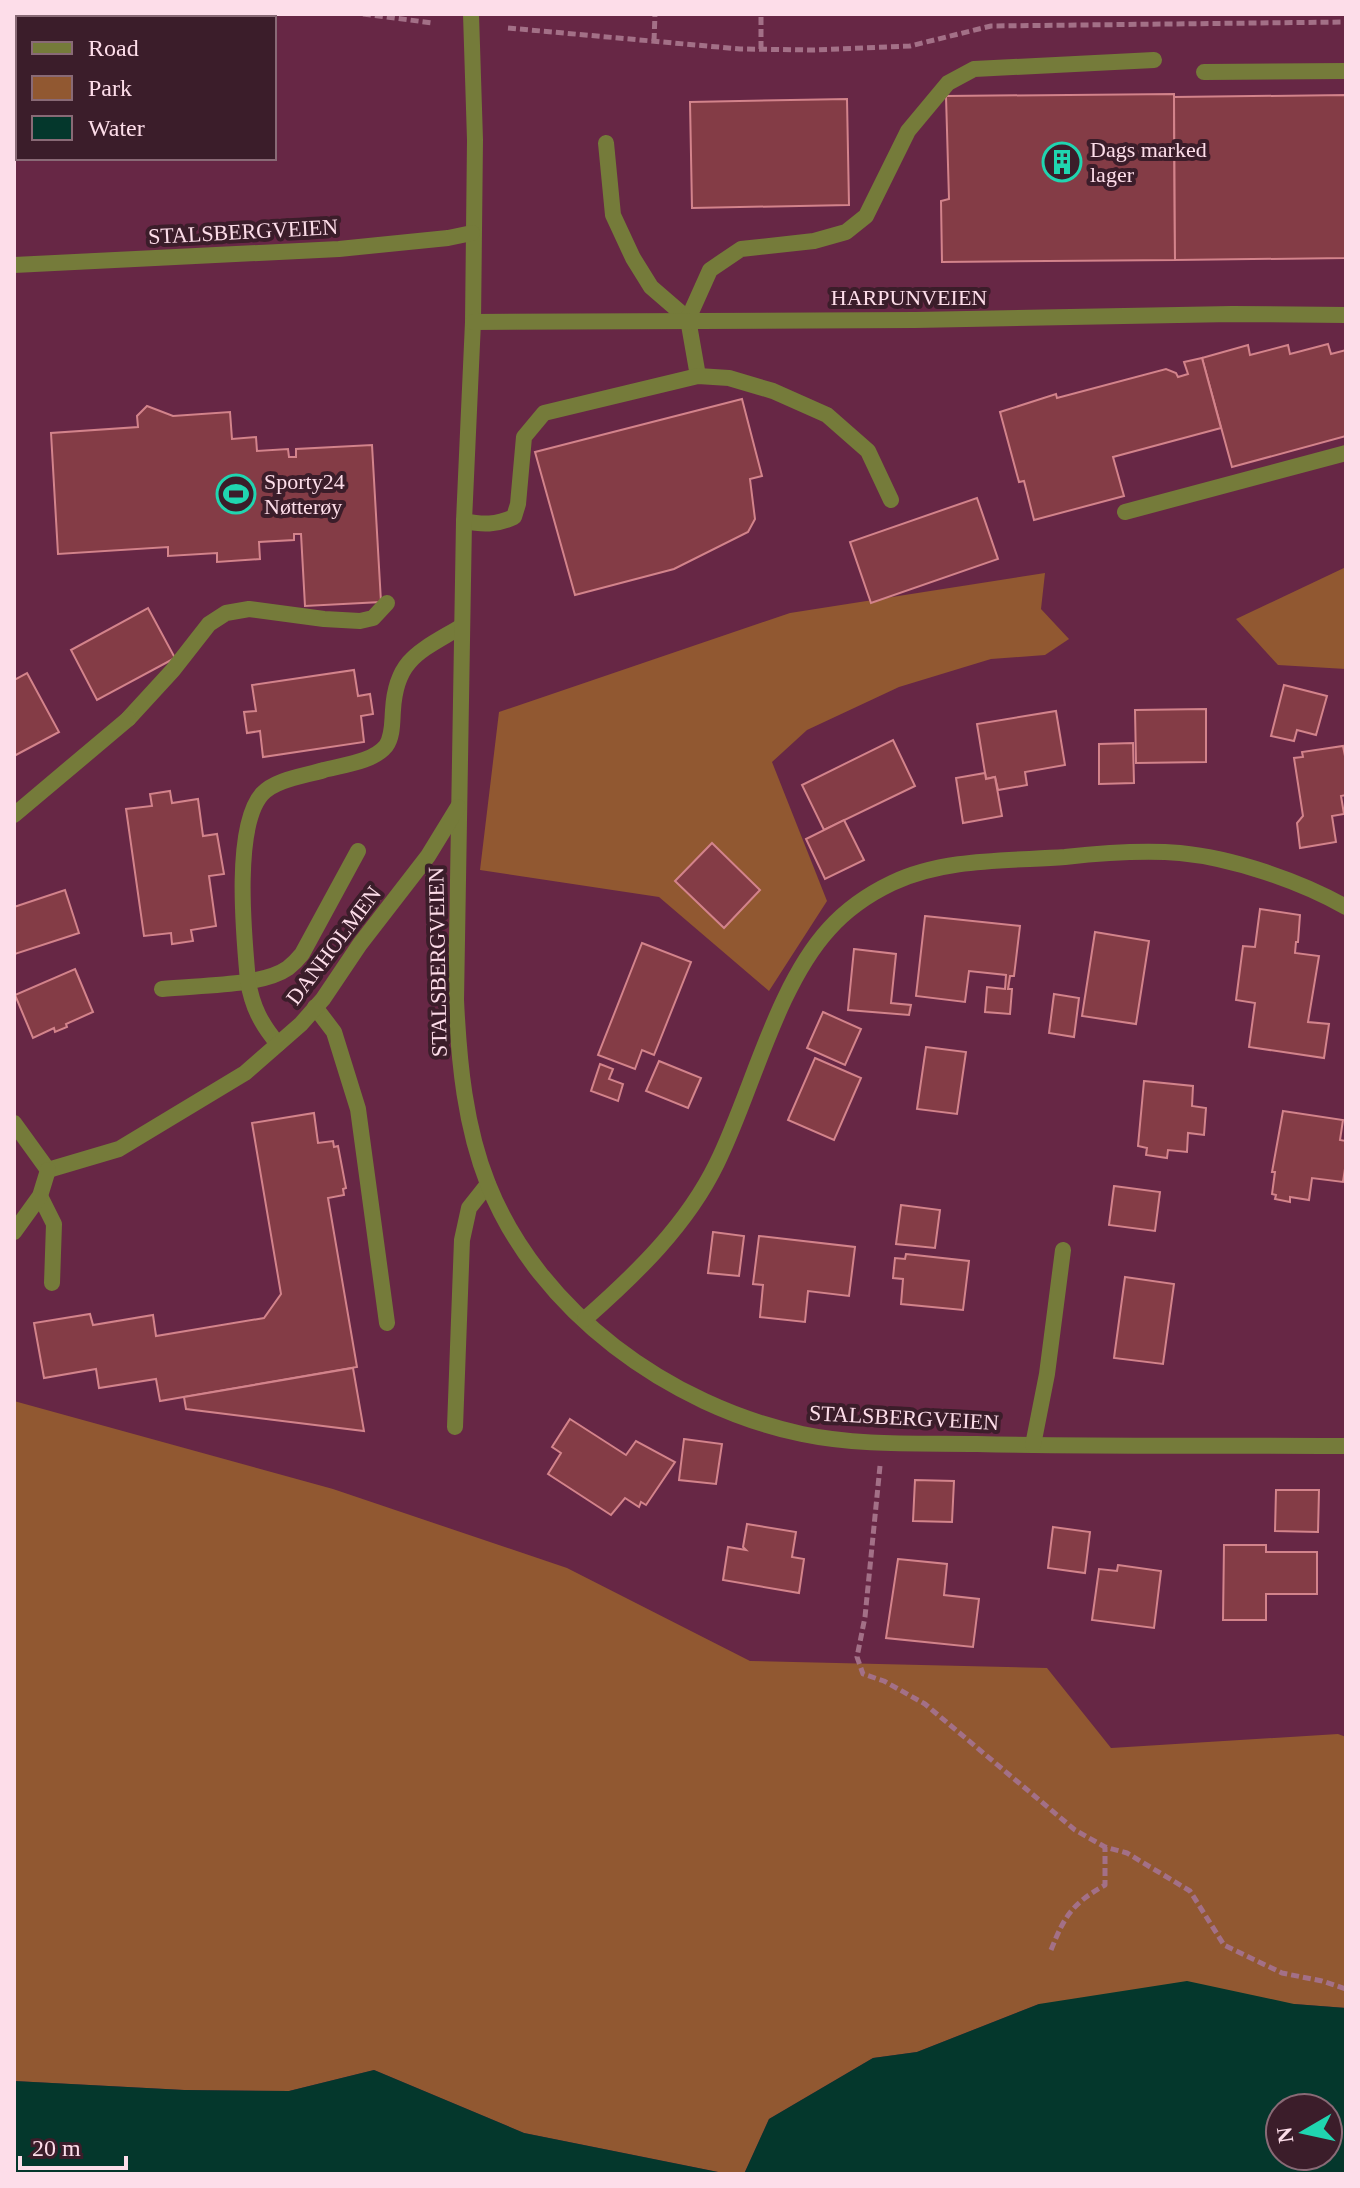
<svg xmlns="http://www.w3.org/2000/svg" width="1360" height="2188" font-family="Georgia,serif">
	<style>
		.green { fill: #915831 }
		.water { fill: #04372c; fill-rule: evenodd }
		.building { fill: #843c46; stroke: #d3838b; stroke-width: 2 }
		.lines { fill: none; stroke-linecap: round; stroke-linejoin: round }
		.path { stroke: #a37087; stroke-width: 5; stroke-dasharray: 8 4; stroke-linecap: butt }
		.service { stroke: #757b3a; stroke-width: 16 }
		.minor { stroke: #757b3a; stroke-width: 16 }
		.labels { text-anchor: middle; stroke-width: 8; stroke-linejoin: round; paint-order: stroke }
		.poi-label { font-size: 22px; fill: #fddde9; stroke: #3b1d2a; text-anchor: start }
		.street-label { font-size: 22px; fill: #fddde9; stroke: #3b1d2a }
	</style>
	<rect width="100%" height="100%" fill="#672745"/>
	<g class="green">
		<polygon points="1346,567 1346,669 1278,665 1236,619"/>
		<polygon points="1045,573 1041,609 1069,639 1045,655 991,659 899,687 807,730 772,762 827,901 769,991 659,897 480,870 499,712 790,613"/>
		<polygon points="14,1401 333,1489 567,1568 750,1661 1047,1668 1111,1748 1338,1734 1346,1737 1346,2008 1294,2004 1039,2004 917,2052 873,2058 769,2119 744,2174 728,2174 524,2133 374,2070 289,2091 184,2090 14,2081"/>
	</g>
	<g class="water">
		<path d="M1187 1981 1294 2004 1346 2008V2174H744L769 2119 873 2058 917 2052 1039 2004ZM1280 2108H1328V2156H1280Z"/>
		<polygon points="374,2070 524,2133 728,2174 14,2174 14,2081 184,2090 289,2091"/>
	</g>
	<g class="building">
		<polygon points="1174,94 1175,260 942,262 941,201 949,199 946,96"/>
		<polygon points="1346,95 1346,258 1175,260 1174,97"/>
		<polygon points="847,99 849,205 692,208 690,102"/>
		<polygon points="1328,344 1331,354 1346,350 1346,436 1232,467 1202,358 1248,345 1250,355 1288,345 1290,354"/>
		<polygon points="1202,358 1221,428 1113,457 1124,496 1034,520 1024,481 1019,482 1000,412 1056,394 1057,398 1166,369 1176,373 1178,377 1188,374 1184,362"/>
		<polygon points="742,399 762,476 750,479 755,519 748,532 674,569 575,595 535,452"/>
		<polygon points="147,406 173,416 230,412 232,439 256,437 257,451 288,449 289,457 296,457 296,449 372,445 381,602 305,606 301,534 294,534 294,540 259,542 260,559 217,562 217,553 168,556 168,547 58,554 51,433 138,427 137,416"/>
		<polygon points="977,498 998,559 871,603 850,542"/>
		<polygon points="148,608 175,658 97,700 71,650"/>
		<polygon points="354,670 358,696 370,694 373,714 361,716 364,742 263,757 260,731 247,733 244,712 256,711 252,685"/>
		<polygon points="27,673 59,732 14,756 14,680"/>
		<polygon points="1284,685 1327,696 1316,735 1297,730 1294,741 1271,736"/>
		<polygon points="1206,709 1206,762 1136,763 1135,710"/>
		<polygon points="1056,711 1065,765 1025,772 1027,785 998,790 995,777 986,779 977,724"/>
		<polygon points="893,740 915,786 824,830 802,785"/>
		<polygon points="1133,743 1134,783 1099,784 1099,744"/>
		<polygon points="1343,746 1346,761 1346,795 1341,796 1344,814 1332,816 1336,842 1300,848 1297,823 1303,816 1294,758 1303,757 1302,752"/>
		<polygon points="985,773 986,779 995,777 1002,816 963,823 956,778"/>
		<polygon points="170,791 172,803 198,799 203,836 217,834 224,874 209,876 216,926 191,930 193,941 172,944 171,933 144,936 126,809 152,806 150,794"/>
		<polygon points="844,820 864,860 825,879 806,839"/>
		<polygon points="712,843 760,890 724,928 675,881"/>
		<polygon points="65,890 79,933 15,954 14,907"/>
		<polygon points="1260,909 1300,915 1298,942 1296,942 1295,953 1319,956 1308,1022 1329,1024 1324,1058 1249,1047 1255,1003 1236,1000 1243,946 1255,947"/>
		<polygon points="925,916 1020,926 1014,976 1010,976 1008,989 1012,989 1010,1014 985,1012 987,987 1005,989 1006,975 969,971 965,1002 916,996"/>
		<polygon points="1095,932 1149,941 1136,1024 1082,1016"/>
		<polygon points="642,943 691,962 654,1055 642,1050 635,1069 598,1055"/>
		<polygon points="854,949 896,954 891,1003 911,1005 909,1015 848,1010"/>
		<polygon points="75,969 93,1012 66,1024 67,1027 55,1032 54,1028 33,1038 15,995"/>
		<polygon points="1054,994 1079,998 1074,1037 1049,1033"/>
		<polygon points="823,1012 861,1029 845,1065 807,1048"/>
		<polygon points="926,1047 966,1052 957,1114 917,1109"/>
		<polygon points="815,1058 861,1078 834,1140 788,1120"/>
		<polygon points="659,1061 701,1078 688,1108 646,1091"/>
		<polygon points="600,1064 613,1069 609,1079 623,1084 618,1101 591,1091"/>
		<polygon points="1144,1081 1193,1086 1192,1106 1206,1108 1204,1135 1188,1133 1187,1152 1168,1150 1167,1158 1146,1155 1147,1148 1138,1146"/>
		<polygon points="1283,1111 1343,1120 1340,1140 1346,1141 1346,1162 1343,1182 1312,1178 1309,1200 1290,1197 1290,1202 1275,1199 1276,1195 1272,1194 1275,1172 1272,1172"/>
		<polygon points="314,1113 318,1143 333,1141 334,1147 338,1146 346,1188 343,1189 344,1195 328,1198 357,1367 160,1401 156,1379 99,1388 96,1369 44,1378 34,1323 90,1314 93,1325 153,1315 156,1336 264,1318 281,1294 252,1123"/>
		<polygon points="1114,1186 1160,1192 1155,1231 1109,1225"/>
		<polygon points="901,1205 940,1210 935,1248 896,1244"/>
		<polygon points="713,1232 744,1236 739,1276 708,1273"/>
		<polygon points="759,1236 855,1247 849,1296 808,1291 805,1322 760,1317 763,1285 753,1284"/>
		<polygon points="906,1254 969,1261 963,1310 901,1304 903,1279 893,1278 895,1258 905,1259"/>
		<polygon points="1125,1277 1174,1284 1163,1364 1114,1358"/>
		<polygon points="353,1368 364,1431 186,1409 184,1397"/>
		<polygon points="570,1419 626,1455 636,1441 675,1462 646,1505 641,1502 639,1507 625,1498 611,1515 548,1474 561,1453 552,1447"/>
		<polygon points="684,1439 722,1444 716,1484 679,1480"/>
		<polygon points="915,1480 954,1481 952,1522 913,1521"/>
		<polygon points="1276,1490 1319,1490 1318,1532 1275,1531"/>
		<polygon points="747,1524 796,1532 792,1557 804,1559 799,1593 723,1580 728,1547 746,1550 743,1547"/>
		<polygon points="1053,1527 1090,1532 1085,1573 1048,1568"/>
		<polygon points="1224,1545 1266,1545 1266,1552 1317,1552 1317,1594 1266,1594 1266,1620 1223,1620"/>
		<polygon points="898,1559 947,1564 944,1595 979,1599 973,1647 886,1638"/>
		<polygon points="1118,1565 1161,1571 1154,1628 1092,1620 1099,1569 1117,1571"/>
	</g>
	<g class="lines">
		<g class="path">
			<polyline points="363,14 433,23"/>
			<polyline points="508,28 740,49 814,50 910,46 991,26 1346,22"/>
			<polyline points="654,41 655,14"/>
			<polyline points="761,49 761,14"/>
			<polyline points="880,1466 865,1617 857,1657 863,1674 884,1681 925,1704 1075,1830 1105,1847 1127,1853 1190,1891 1224,1945 1282,1973 1322,1981 1346,1989"/>
			<path d="M1051 1950C1065 1915 1072 1904 1105 1885V1847"/>
		</g>
		<g class="service">
			<polyline points="1204,72 1346,71"/>
			<polyline points="606,143 613,215 633,258 651,287 688,319"/>
			<polyline points="698,376 688,319 710,270 741,249 814,241 846,232 866,216 908,131 948,83 974,69 1154,60"/>
			<path d="M464 521C483 525 496 525 514 517L518 504 524 437 544 413 698 376 729 378 773 391 827 415 868 451 891 500"/>
			<polyline points="128,719 173,670 209,624 226,613 249,609 324,619 360,621 373,618 387,603"/>
			<path d="M162 989C196 985 261 987 288 968 293 964 298 959 302 954L358 851"/>
			<polyline points="315,1007 334,1032 358,1109 387,1323"/>
			<path d="M278 1044C261 1024 252 1006 248 981 244 937 233 827 262 794 276 779 305 776 324 770 343 765 373 762 386 746 393 736 392 722 393 710 396 658 421 651 462 626"/>
			<polyline points="40,1196 54,1224 52,1283"/>
			<polyline points="455,1427 462,1240 469,1208 488,1184"/>
		</g>
		<g class="minor">
			<path d="M471 14 475 140 473 322 464 521 456 1000C459 1063 465 1126 488 1184 539 1312 670 1406 802 1434 859 1446 920 1443 977 1444 1100 1447 1223 1445 1346 1446"/>
			<polyline points="14,265 339,249 448,238 472,233"/>
			<polyline points="473,322 915,320 1232,314 1346,315"/>
			<polyline points="1125,512 1346,453"/>
			<polyline points="14,815 128,719"/>
			<polyline points="14,1123 48,1170 119,1149 245,1073 301,1024 323,999 360,944 428,856 458,807"/>
			<polyline points="14,1232 40,1196 48,1170"/>
			<path d="M585 1319C636 1274 687 1225 717 1163 752 1092 776 987 829 929 846 910 869 894 892 883 944 858 1009 861 1065 857 1102 853 1142 850 1180 853 1233 858 1300 881 1346 907"/>
			<polyline points="1033,1445 1047,1374 1063,1250"/>
		</g>
	</g>
	<defs>
		<g id="building-ring" transform="scale(2)"><circle r="9.5" fill="#3b1d2a" stroke="#20d5b0" stroke-width="1.5"/><path d="M-4-6H4V6H1V3H-1V6H-4ZM-2.5-4.3h1.7v1.8h-1.7ZM.8-4.3h1.7v1.8H.8ZM-2.5-1h1.7V.8h-1.7ZM.8-1h1.7V.8H.8Z" fill="#20d5b0"/></g>
		<g id="stadium-ring" transform="scale(2)"><circle r="9.5" fill="#3b1d2a" stroke="#20d5b0" stroke-width="1.5"/><path d="M0-5a6.5 5 0 1 0 0 10a6.5 5 0 1 0 0-10ZM-3.5-1.8h7v3.6h-7Z" fill="#20d5b0"/></g>
	</defs>
	<g fill-rule="evenodd">
		<use href="#building-ring" x="1062" y="162"/>
		<use href="#stadium-ring" x="236" y="494"/>
	</g>
	<g class="labels">
		<g class="poi-label">
			<text x="1090" y="157">Dags marked<tspan x="1090" dy="25">lager</tspan></text>
			<text x="264" y="489">Sporty24<tspan x="264" dy="25">Nøtterøy</tspan></text>
		</g>
		<g class="street-label">
			<text transform="translate(243 231) rotate(-3)" y="8">STALSBERGVEIEN</text>
			<text x="909" y="305">HARPUNVEIEN</text>
			<text transform="translate(333 945) rotate(-53)" y="8">DANHOLMEN</text>
			<text transform="translate(437 962) rotate(-91)" y="8">STALSBERGVEIEN</text>
			<text transform="translate(904 1417) rotate(3)" y="8">STALSBERGVEIEN</text>
		</g>
	</g>
	<rect width="1360" height="2188" fill="none" stroke="#fddde9" stroke-width="32"/>
	<rect x="16" y="16" width="260" height="144" fill="#3b1d2a" stroke="#896a76" stroke-width="2"/>
	<rect x="32" y="42" width="40" height="12" fill="#757b3a" stroke="#896a76" stroke-width="2"/>
	<text x="88" y="56" font-size="24" fill="#fddde9">Road</text>
	<rect x="32" y="76" width="40" height="24" fill="#915831" stroke="#896a76" stroke-width="2"/>
	<text x="88" y="96" font-size="24" fill="#fddde9">Park</text>
	<rect x="32" y="116" width="40" height="24" fill="#04372c" stroke="#896a76" stroke-width="2"/>
	<text x="88" y="136" font-size="24" fill="#fddde9">Water</text>
	<g transform="translate(1304 2132) rotate(261)"><circle r="38" fill="#3b1d2a" stroke="#896a76" stroke-width="2"/>
	<path d="M0-6L14 30L0 20L-14 30Z" fill="#20d5b0"/>
	<text y="-12" font-size="22" font-weight="bold" text-anchor="middle" fill="#fddde9">N</text>
	</g>
	<path d="M20 2156v12h106v-12" fill="none" stroke="#fddde9" stroke-width="4"/>
	<text x="32" y="2156" font-size="24" fill="#fddde9" stroke="#3b1d2a" stroke-width="6" paint-order="stroke">20 m</text>
</svg>
